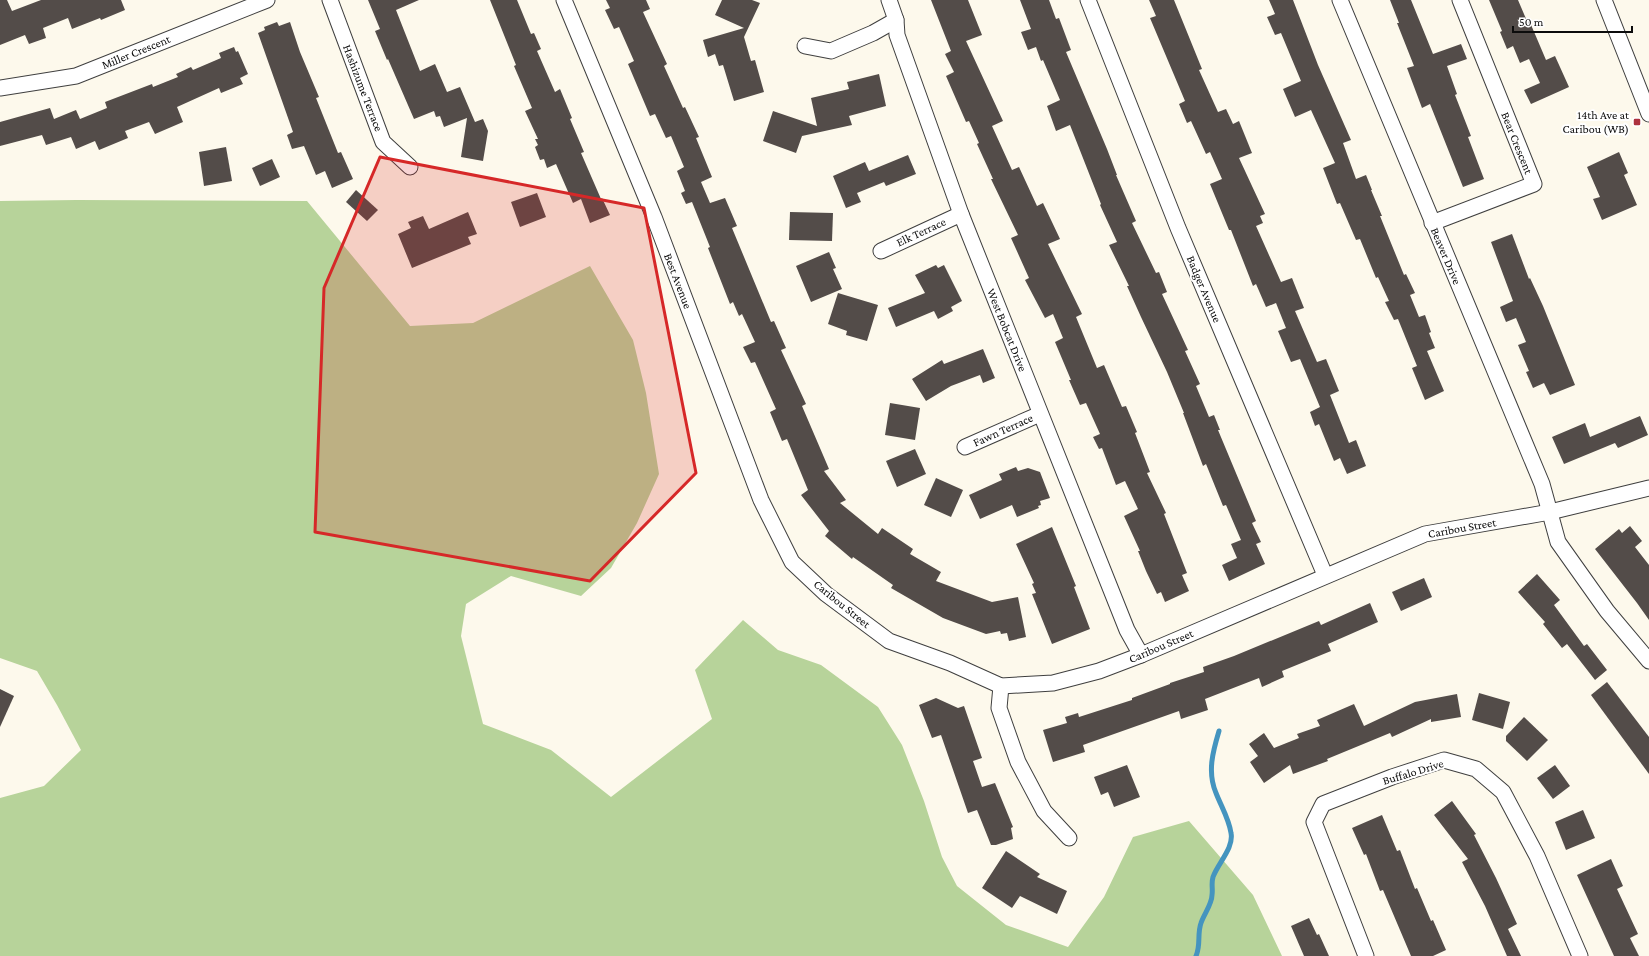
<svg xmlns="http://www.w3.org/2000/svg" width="1649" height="956" font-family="'Crimson Pro',serif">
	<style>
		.forest { fill: #b7d39a }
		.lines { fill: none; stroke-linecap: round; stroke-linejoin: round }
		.stream { stroke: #4494bf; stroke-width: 5 }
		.building { fill: #534c49 }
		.minor-casing { stroke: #3f3f3f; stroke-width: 17 }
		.minor { stroke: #fff; stroke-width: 15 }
		.marked { fill: #d62828; fill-opacity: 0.2; stroke: #d62828; stroke-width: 3; stroke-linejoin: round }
		.poi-dot { fill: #ad323e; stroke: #fff; stroke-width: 1.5 }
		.labels { text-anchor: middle; stroke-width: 4; stroke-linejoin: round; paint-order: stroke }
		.street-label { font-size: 12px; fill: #0c0c0c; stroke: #fff }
		.poi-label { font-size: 12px; fill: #0c0c0c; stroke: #fff; text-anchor: end }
	</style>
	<rect width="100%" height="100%" fill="#fdf9ec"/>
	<polygon class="forest" points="77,200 307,201 410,326 473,323 590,266 633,340 646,393 659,474 637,523 611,568 581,596 511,576 466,604 461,636 483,724 551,750 611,797 712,719 695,670 743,620 778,650 821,665 878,707 902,745 924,801 942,857 957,886 1006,925 1068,947 1104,897 1133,837 1189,821 1253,895 1282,956 0,956 0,798 44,786 81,750 57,705 37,671 0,658 0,201"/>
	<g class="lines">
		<path class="stream" d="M1196 956C1201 945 1197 934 1201 923 1204 914 1212 904 1212 895 1213 888 1211 884 1213 877 1218 863 1234 848 1231 833 1229 819 1221 806 1216 793 1207 772 1213 751 1219 731"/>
	</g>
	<g class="building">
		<polygon points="0,0 7,0 12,11 41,0 121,0 125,10 101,20 100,18 72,29 68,18 43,28 46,38 29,44 25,35 0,45"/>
		<polygon points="368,0 419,0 396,10 420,71 435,64 447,92 460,87 475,122 483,119 488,131 483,161 461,157 467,118 444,127 440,116 436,117 434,111 414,119 388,59 387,60 375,31 380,29"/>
		<polygon points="490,0 517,0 531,34 534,33 541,49 537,51 555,92 560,89 572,118 570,119 584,152 581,153 601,199 602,198 610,215 590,223 581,199 573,203 556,164 547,168 544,159 540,160 535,147 538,145 535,139 538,139 525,111 532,108 514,66 516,65"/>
		<polygon points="606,0 646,0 650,9 643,12 667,64 664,66 683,108 685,107 699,137 696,138 712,177 701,182 710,203 725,198 737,226 732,228 771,322 774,321 786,348 781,350 806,404 802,406 829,469 824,471 846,500 840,503 878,534 882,528 913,549 910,554 941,572 936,581 992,602 1018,597 1026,637 1009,641 1007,633 1001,634 1000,631 986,634 943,618 891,588 893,585 853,557 852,559 825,536 829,531 801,495 808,490 787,439 782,441 770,412 776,409 755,362 751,363 743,347 755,342 742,314 739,316 733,302 730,304 708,248 710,247 692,202 686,204 681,193 685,191 677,171 684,167 671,136 666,138 655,114 650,116 628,64 634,61 619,27 614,29 605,10 610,8"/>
		<polygon points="722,0 752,0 760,3 744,37 751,61 755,60 764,92 734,101 723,65 719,66 715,54 708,57 703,40 744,28 715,15"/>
		<polygon points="931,0 968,0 982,35 966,41 1003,121 992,126 1012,170 1019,167 1037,206 1043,203 1060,239 1048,244 1082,314 1076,317 1097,368 1104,365 1122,407 1126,406 1137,432 1135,433 1150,472 1147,473 1166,513 1164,514 1187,573 1182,575 1189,591 1165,602 1161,592 1157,594 1146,571 1138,551 1140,551 1124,516 1138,509 1125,481 1116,485 1102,448 1099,449 1093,437 1100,434 1086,403 1080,405 1069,380 1071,380 1055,342 1063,338 1053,314 1045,318 1025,280 1029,278 1011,238 1018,235 991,179 993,179 977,144 979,143 969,121 966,122 946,76 954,72 945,54 951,51"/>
		<polygon points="1020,0 1049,0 1056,19 1059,18 1071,50 1066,52 1107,149 1117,175 1116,175 1136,221 1132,223 1156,273 1159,272 1167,292 1162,294 1188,350 1185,351 1200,384 1196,386 1209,417 1214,415 1220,430 1218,430 1256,521 1252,523 1261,542 1256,544 1265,564 1229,581 1222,565 1237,558 1231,544 1241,540 1226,505 1223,506 1206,464 1203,466 1183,413 1184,413 1167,372 1141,317 1127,286 1129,286 1109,245 1117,242 1100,205 1101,204 1070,125 1056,131 1047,106 1060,100 1043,60 1041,61 1036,47 1028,50 1021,32 1031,29"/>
		<polygon points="1149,0 1174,0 1202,69 1199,70 1218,112 1226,109 1233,124 1239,121 1252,153 1239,158 1265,214 1260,216 1263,223 1256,226 1281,282 1292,278 1304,308 1295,311 1317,362 1326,359 1339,391 1330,395 1349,443 1356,440 1366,466 1347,474 1340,458 1334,461 1319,424 1315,426 1310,412 1320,407 1300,359 1291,362 1278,331 1286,328 1276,303 1266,307 1256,284 1253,286 1231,230 1229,230 1210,184 1222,179 1210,152 1206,154 1191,121 1187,123 1179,104 1185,101 1150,18 1156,16"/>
		<polygon points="1269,0 1293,0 1318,65 1351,140 1343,143 1356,179 1366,175 1372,190 1371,190 1382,216 1380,216 1404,275 1406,274 1415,293 1410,295 1419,317 1425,315 1431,332 1429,333 1435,348 1427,351 1444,391 1425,400 1412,368 1417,366 1398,319 1394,320 1385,302 1389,301 1378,277 1376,278 1360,239 1356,240 1340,203 1337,204 1323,168 1335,163 1311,110 1295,117 1283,89 1301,81 1281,33 1275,35 1267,17 1275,14"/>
		<polygon points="1390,0 1411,0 1433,54 1461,44 1467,59 1447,66 1457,94 1455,95 1471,136 1468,137 1484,179 1463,187 1430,104 1422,108 1407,68 1414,66 1397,23 1399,23"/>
		<polygon points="1489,0 1518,0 1527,21 1529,20 1546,60 1555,56 1569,87 1531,104 1524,90 1540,83 1529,59 1520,63 1513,46 1507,49 1500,32 1502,31"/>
		<polygon points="277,22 279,26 290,22 300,52 319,97 316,98 338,153 341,152 353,179 332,188 325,171 316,175 304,146 292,149 287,135 293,132 258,33 265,30 264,27"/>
		<polygon points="234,47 236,52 238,51 248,74 240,78 243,84 221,93 219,88 177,107 183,122 155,134 149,122 125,131 128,138 99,150 95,141 76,149 71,137 46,145 42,135 0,146 0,122 50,108 54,119 76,110 80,119 107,108 105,102 152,84 153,87 178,77 176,74 191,67 193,70 221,58 219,53"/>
		<polygon points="879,74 886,106 849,116 852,125 802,136 796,153 763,141 773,111 817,126 811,98 849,89 847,82"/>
		<polygon points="226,147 232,181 204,186 199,152"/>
		<polygon points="1619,152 1628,173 1624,175 1637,205 1602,220 1593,199 1600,197 1587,167"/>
		<polygon points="908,155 916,174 886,186 884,182 857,193 861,202 846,208 833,176 865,162 869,171"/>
		<polygon points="272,159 280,177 260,186 252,168"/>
		<polygon points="356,190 378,210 367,221 346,202"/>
		<polygon points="537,193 546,217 520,227 511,202"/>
		<polygon points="468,212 477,234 468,237 471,244 412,268 398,234 411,228 408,222 423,216 429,229"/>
		<polygon points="790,212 833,213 832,241 789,240"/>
		<polygon points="1512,234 1529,279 1530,278 1543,306 1575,385 1550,395 1544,383 1533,388 1526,372 1529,371 1518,345 1526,342 1516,318 1506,322 1500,307 1513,301 1491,242"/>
		<polygon points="829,252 836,268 833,269 842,289 811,302 796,266"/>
		<polygon points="936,265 938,268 944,265 962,301 951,307 953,311 938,319 934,311 896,327 888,308 925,293 915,275"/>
		<polygon points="838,293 878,305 867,341 846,335 847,331 828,324"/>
		<polygon points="983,349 995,378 983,383 980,375 951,386 926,401 912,379 942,360 944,364"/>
		<polygon points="890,403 920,408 915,440 885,435"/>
		<polygon points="1640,416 1648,435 1618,448 1615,443 1564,464 1552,437 1585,423 1590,437"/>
		<polygon points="915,449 926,474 897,487 886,461"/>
		<polygon points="1016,467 1018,471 1028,468 1040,472 1050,498 1040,501 1041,505 1038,506 1039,508 1017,517 1012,505 980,519 969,495 1002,480 999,474"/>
		<polygon points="936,478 963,490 951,517 924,505"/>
		<polygon points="1630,526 1642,541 1635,547 1649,565 1649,620 1637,603 1595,549 1619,529 1622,533"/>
		<polygon points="1052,527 1076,586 1074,587 1090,629 1052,644 1032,594 1036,593 1032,584 1034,583 1016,544"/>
		<polygon points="1537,574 1560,600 1554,605 1584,646 1587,644 1607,670 1595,680 1567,644 1562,648 1543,624 1545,622 1518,592"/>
		<polygon points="1424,578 1432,597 1401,611 1392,592"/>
		<polygon points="1370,603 1378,622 1328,644 1331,651 1282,671 1284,677 1262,687 1259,678 1205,699 1208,710 1181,719 1179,711 1083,745 1085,752 1053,762 1043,730 1067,723 1065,717 1078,713 1079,717 1132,700 1132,698 1170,684 1170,683 1204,672 1203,667 1234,656 1319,621 1321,625"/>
		<polygon points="1607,682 1649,737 1649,774 1591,695"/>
		<polygon points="0,689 14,696 0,727"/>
		<polygon points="1479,693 1510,702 1503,729 1472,720"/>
		<polygon points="1457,694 1461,717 1431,722 1431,719 1392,737 1390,733 1327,759 1328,761 1293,774 1290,765 1264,783 1250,762 1258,756 1249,744 1264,733 1274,748 1299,738 1297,734 1320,726 1317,720 1354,704 1364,726 1415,702"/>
		<polygon points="936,698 958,708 964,706 982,758 973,761 982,787 995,783 1013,827 1011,828 1013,839 996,845 991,845 977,810 968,813 941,735 932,738 919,705"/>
		<polygon points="1524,717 1548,740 1527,761 1506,741 1506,736"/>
		<polygon points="1127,765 1140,797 1114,807 1108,792 1101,795 1094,777"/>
		<polygon points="1555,765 1570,786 1553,799 1537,778"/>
		<polygon points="1452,801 1476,834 1474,835 1496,878 1517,924 1508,929 1521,956 1507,956 1485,906 1462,862 1468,859 1434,815"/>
		<polygon points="1583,810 1595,838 1566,850 1555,822"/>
		<polygon points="1382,815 1397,851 1400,850 1415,889 1417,888 1431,921 1433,920 1446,950 1433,956 1411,956 1383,890 1380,891 1366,854 1364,855 1352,828"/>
		<polygon points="1006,851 1040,874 1037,877 1067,891 1057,914 1020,896 1012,908 982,888"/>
		<polygon points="1611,859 1623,886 1617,889 1638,934 1630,938 1639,956 1614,956 1577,875"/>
		<polygon points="1309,918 1317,935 1319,934 1329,956 1304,956 1291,926"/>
	</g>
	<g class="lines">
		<g class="minor-casing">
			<g id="minor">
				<polyline points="330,0 383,142 410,167"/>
				<polyline points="564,0 654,217 761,500 792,562 826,594 889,641 950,663 1001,686 1053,683 1099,671 1141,655 1425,534 1550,512 1649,488"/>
				<polyline points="889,0 896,20 897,35 961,214 1127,630 1141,655"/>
				<polyline points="1088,0 1178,228 1325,575"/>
				<polyline points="1340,0 1542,484 1558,542 1607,611 1649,661"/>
				<polyline points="1604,0 1649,114"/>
				<polyline points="805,46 831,51 873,33 896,20"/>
				<polyline points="0,88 76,76 267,0"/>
				<polyline points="1432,223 1534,184 1460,0"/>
				<polyline points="881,251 961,214"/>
				<polyline points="965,447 1040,414"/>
				<polyline points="1001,686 999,708 1018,762 1044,811 1069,838"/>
				<polyline points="1366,956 1314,822 1323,804 1392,777 1444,760 1476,769 1503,792 1537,856 1580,956"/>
			</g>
		</g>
		<use href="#minor" class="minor"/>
	</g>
	<path class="marked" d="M380 157 644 208 696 473 590 581 315 532 324 288Z"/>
	<rect class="poi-dot" x="1633" y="118" width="8" height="8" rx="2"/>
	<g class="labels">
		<g class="street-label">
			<text transform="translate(136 52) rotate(-22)" y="4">Miller Crescent</text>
			<text transform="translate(363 88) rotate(69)" y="4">Hashizume Terrace</text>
			<text transform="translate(1517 143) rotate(68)" y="4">Bear Crescent</text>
			<text transform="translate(921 232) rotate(-25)" y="4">Elk Terrace</text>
			<text transform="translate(1446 256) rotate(67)" y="4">Beaver Drive</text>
			<text transform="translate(678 281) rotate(69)" y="4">Best Avenue</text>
			<text transform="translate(1204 289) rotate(67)" y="4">Badger Avenue</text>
			<text transform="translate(1007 330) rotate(68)" y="4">West Bobcat Drive</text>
			<text transform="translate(1003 430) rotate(-24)" y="4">Fawn Terrace</text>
			<text transform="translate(1462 528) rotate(-10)" y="4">Caribou Street</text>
			<text transform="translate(842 604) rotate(39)" y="4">Caribou Street</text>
			<text transform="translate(1161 646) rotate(-23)" y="4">Caribou Street</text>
			<text transform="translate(1413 772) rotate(-17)" y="4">Buffalo Drive</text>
		</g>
		<g class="poi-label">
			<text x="1629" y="119">14th Ave at<tspan x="1629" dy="14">Caribou (WB)</tspan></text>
		</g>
	</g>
	<path d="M1513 26v6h119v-6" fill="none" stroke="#0c0c0c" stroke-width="2"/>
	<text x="1519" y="26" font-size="12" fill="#0c0c0c" stroke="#ffffff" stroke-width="3" paint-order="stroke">50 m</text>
</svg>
